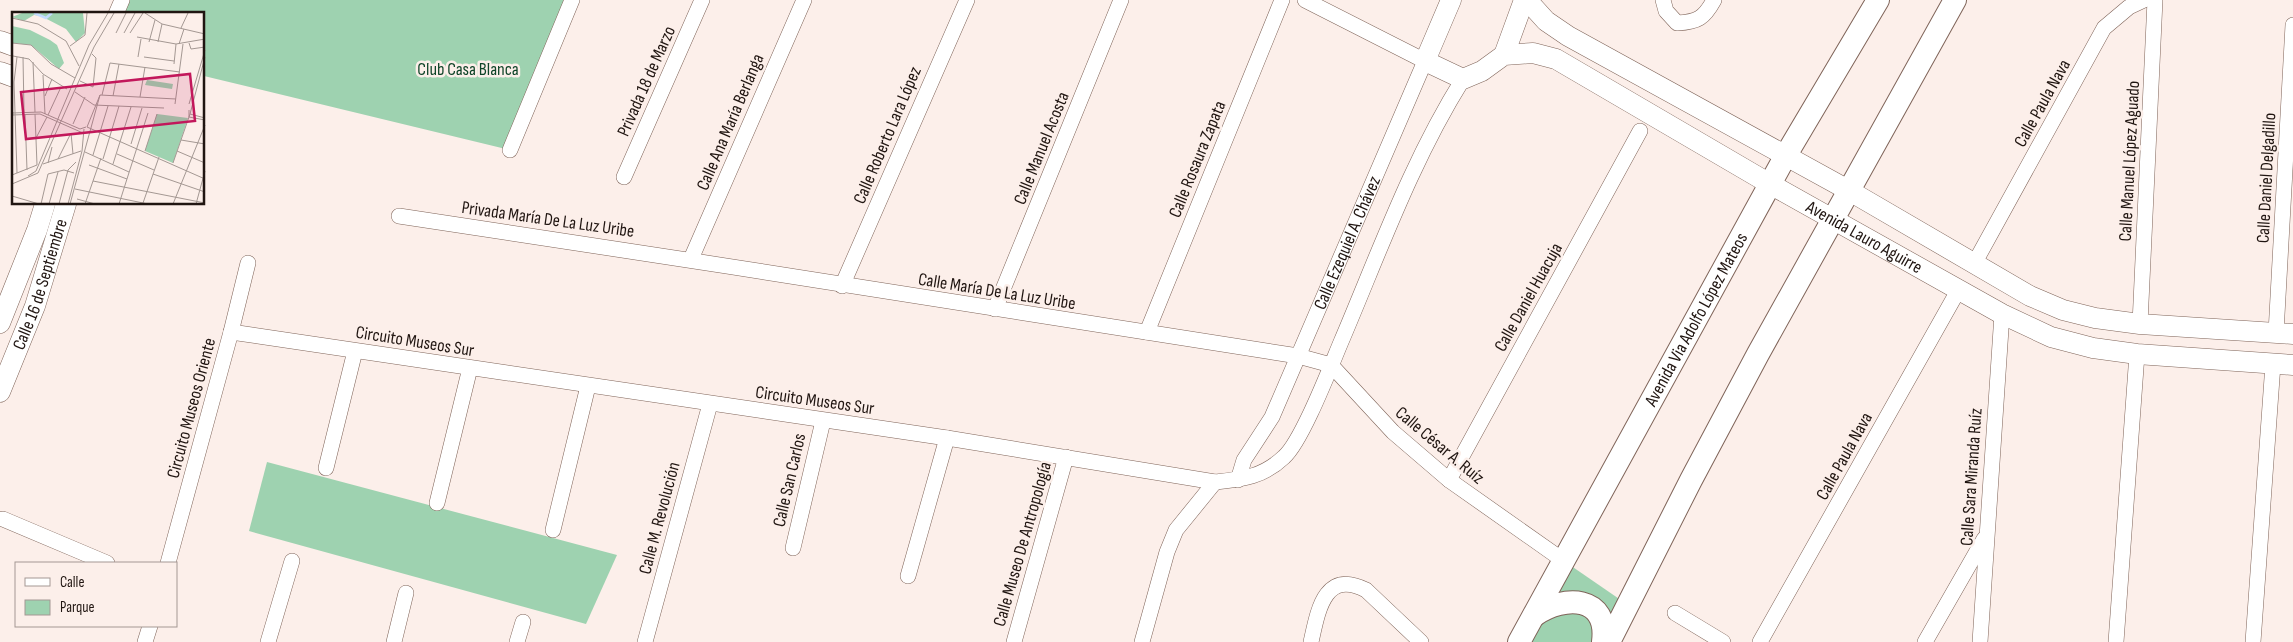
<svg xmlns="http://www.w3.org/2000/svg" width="2293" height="642" font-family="'Sofia Sans Condensed',sans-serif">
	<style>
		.green { fill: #9ed2b0 }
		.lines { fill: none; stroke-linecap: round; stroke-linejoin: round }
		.minor-casing { stroke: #7f6459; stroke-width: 16 }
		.tertiary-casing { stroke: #7f6459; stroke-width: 21 }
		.secondary-casing { stroke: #7f6459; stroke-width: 24 }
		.minor { stroke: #fff; stroke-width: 15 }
		.tertiary { stroke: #fff; stroke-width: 20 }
		.secondary { stroke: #fff; stroke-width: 22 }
		.labels { text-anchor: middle; stroke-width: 5; stroke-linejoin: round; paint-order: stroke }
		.park-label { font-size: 18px; fill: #104529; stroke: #fcefea }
		.street-label { font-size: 18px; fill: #201511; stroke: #fcefea }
		.inset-river { fill: none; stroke: #c3dcff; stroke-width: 2.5 }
		.inset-road { fill: none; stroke: #a49893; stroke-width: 1 }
		.view { fill: #c2185b; fill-opacity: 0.15; stroke: #c2185b; stroke-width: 2.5 }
		.inset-edge { fill: none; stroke: #201511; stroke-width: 2.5 }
	</style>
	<rect width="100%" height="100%" fill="#fcefea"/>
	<g class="green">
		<polygon points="121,0 572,0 510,150 204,76 204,14 115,14"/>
		<polygon points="267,462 617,555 586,624 249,531"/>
		<polygon points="1564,561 1628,605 1609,642 1519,642"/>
	</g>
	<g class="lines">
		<g class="minor-casing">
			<g id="minor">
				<path d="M1663 0 1666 11 1677 23C1698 22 1704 18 1714 0"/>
				<polyline points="116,14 122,0"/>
				<polyline points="510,150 572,0"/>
				<polyline points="624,177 702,0"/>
				<path d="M399 216C699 260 999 310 1298 356L1331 365 1393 432 1449 480 1564 561"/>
				<polyline points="691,259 804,0"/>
				<polyline points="1974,264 2104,28 2129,7 2144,0"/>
				<polyline points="842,286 967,0"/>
				<polyline points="995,309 1121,0"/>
				<polyline points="2140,324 2155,0"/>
				<path d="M231 332 947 438 1215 482C1243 479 1263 477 1284 457 1302 441 1330 368 1341 342 1379 253 1411 162 1463 79"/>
				<polyline points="1147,332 1282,0"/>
				<polyline points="2276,333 2293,25"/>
				<polyline points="326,468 355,351"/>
				<path id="s1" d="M1238 480 1244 460 1272 417 1425 61 1305 0"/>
				<polyline points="1449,480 1640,131"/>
				<polyline points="437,503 470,368"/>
				<polyline points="3,519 107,563"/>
				<polyline points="553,530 588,386"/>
				<polyline points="793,548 823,421"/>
				<polyline points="168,563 231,332 248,263"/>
				<polyline points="908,576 947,438"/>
				<polyline points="1675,613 1723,642"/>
				<polyline points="145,642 150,626"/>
				<polyline points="268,642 292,561"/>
				<polyline points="394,642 406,593"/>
				<polyline points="517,642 523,622"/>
				<polyline points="645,642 710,404"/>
				<polyline points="1014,642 1066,457"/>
				<polyline points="1142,642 1167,552 1176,530 1215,482"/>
				<path d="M1311 642C1318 611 1324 569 1366 590L1421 642"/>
				<polyline points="1760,642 1959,289"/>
				<polyline points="1925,642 1984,539"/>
				<polyline points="1980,642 2002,314"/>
				<polyline points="2116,642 2137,354"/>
				<polyline points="2253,642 2273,364"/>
			</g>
		</g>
		<g class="tertiary-casing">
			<g id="tertiary">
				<path id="s2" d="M1451 0 1425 61 1463 79 1482 71 1504 55 1533 53 1556 59 1770 184 2002 314 2051 337 2093 348 2137 354 2293 365"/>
				<polyline points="1527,0 1546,21 1568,36 1848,190 2030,296 2063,310 2095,318 2140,324 2293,334"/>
				<polyline points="0,41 14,46"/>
				<polyline points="1504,55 1524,0"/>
				<polyline points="0,72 14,77"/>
				<polyline points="0,323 37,230 45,204"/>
				<path id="s3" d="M0 392 35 306 66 204"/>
			</g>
		</g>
		<g class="secondary-casing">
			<g id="secondary">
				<path d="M1535 615C1564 595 1609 595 1603 642"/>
				<path id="s4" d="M1519 642 1786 155 1878 0"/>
				<polyline points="1609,642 1691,480 1758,354 1955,0"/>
			</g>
		</g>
		<use href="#minor" class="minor"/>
		<use href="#tertiary" class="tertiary"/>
		<use href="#secondary" class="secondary"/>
	</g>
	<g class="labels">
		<g class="park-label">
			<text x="468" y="75">Club Casa Blanca</text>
		</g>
		<g class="street-label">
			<text transform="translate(646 81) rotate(-66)" y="6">Privada 18 de Marzo</text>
			<text transform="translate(2042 103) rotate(-61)" y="6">Calle Paula Nava</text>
			<text transform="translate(730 122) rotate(-67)" y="6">Calle Ana María Berlanga</text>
			<text transform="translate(887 135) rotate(-67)" y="6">Calle Roberto Lara López</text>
			<text transform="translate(1041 148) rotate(-68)" y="6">Calle Manuel Acosta</text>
			<text transform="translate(1197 159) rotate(-68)" y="6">Calle Rosaura Zapata</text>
			<text transform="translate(2129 161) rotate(-87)" y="6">Calle Manuel López Aguado</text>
			<text transform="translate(2266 178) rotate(-87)" y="6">Calle Daniel Delgadillo</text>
			<text transform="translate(548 219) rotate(8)" y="6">Privada María De La Luz Uribe</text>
			<text dy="6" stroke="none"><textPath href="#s2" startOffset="565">Avenida Lauro Aguirre</textPath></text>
			<text dy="6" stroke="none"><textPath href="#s1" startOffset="262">Calle Ezequiel A. Chávez</textPath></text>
			<text dy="6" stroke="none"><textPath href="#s3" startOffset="115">Calle 16 de Septiembre</textPath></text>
			<text transform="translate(997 291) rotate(9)" y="6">Calle María De La Luz Uribe</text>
			<text transform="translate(1528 297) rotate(-61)" y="6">Calle Daniel Huacuja</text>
			<text dy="6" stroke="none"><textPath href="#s4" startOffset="368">Avenida Via Adolfo López Mateos</textPath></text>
			<text transform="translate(415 341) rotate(9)" y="6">Circuito Museos Sur</text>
			<text transform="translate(815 400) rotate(8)" y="6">Circuito Museos Sur</text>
			<text transform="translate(191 408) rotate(-75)" y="6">Circuito Museos Oriente</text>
			<text transform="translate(1440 445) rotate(40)" y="6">Calle César A. Ruíz</text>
			<text transform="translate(1844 456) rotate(-61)" y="6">Calle Paula Nava</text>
			<text transform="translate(1971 477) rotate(-86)" y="6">Calle Sara Miranda Ruíz</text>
			<text transform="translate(789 480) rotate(-77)" y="6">Calle San Carlos</text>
			<text transform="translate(659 518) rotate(-75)" y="6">Calle M. Revolución</text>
			<text transform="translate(1022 544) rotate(-74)" y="6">Calle Museo De Antropología</text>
		</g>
	</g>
	<g transform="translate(12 12)">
		<rect width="192" height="192" fill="#fcefea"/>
		<path d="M10 1H71L73 21 64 30 54 17 29 4 22 3 12 9 0 5ZM0 14 18 18 38 28 45 33 52 51 47 57 19 33 0 31ZM135 68 161 72 160 77 133 73ZM145 102 176 106 161 151 133 139Z" fill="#9ed2b0"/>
		<path class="inset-river" d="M22 1 34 6 40 1"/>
		<path class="inset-road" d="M133 1 150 12 193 22M0 6 26 12 54 29 67 54M169 16 176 1M104 21 114 1M112 21 123 1M118 21 131 1M125 25 164 32 193 27M137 30 143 8M146 30 150 12M0 31 19 33 39 52 63 66M177 31 179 37 193 35M167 32 172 17M58 34 73 23 75 1M1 44 17 47 31 62 55 77M5 45 2 70 5 161M11 45 12 100M126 45 129 27M132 45 162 49M21 50 23 100M162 52 164 32M31 63 33 102M68 69 81 75 84 46 80 42M63 80 82 93 152 96M90 83 98 51 168 60M33 84 40 67M101 84 107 52M128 85 133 55M163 92 171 32M177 92 193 38M177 98V105L193 108M0 101 29 100 68 117 74 115M13 102 15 158M23 102 25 153M178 102 193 106M0 103 28 102 71 121M36 103 49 75M61 112 73 85M75 115 193 167M75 115 88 83 164 87M59 121 61 142M24 126 35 105M169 128 193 132M119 132 130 96M133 139 145 102M165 139 193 151M73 140 117 160M105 142 142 158M81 143 96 94M46 147 59 121M91 147 107 94M36 151 40 135M161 151 178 102 193 45M31 152 69 139M101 152 119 95M77 153 115 167M36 162 52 158 62 161M141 162 193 180M0 163 25 153M16 164 24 159 77 33 96 1M81 169 193 191M0 172 26 161 82 35 102 1M63 177 136 192M0 184 27 192M65 187 83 192M131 191 147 145M29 192 36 162M37 192 46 160M47 192 56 158 64 150M56 192 70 139 72 117M58 192 88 83M73 192 89 146M107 192 136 101M161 192 193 113M184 192 193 159"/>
		<path class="view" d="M178 62 183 109 14 127 9 80Z"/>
		<rect width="192" height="192" class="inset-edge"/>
	</g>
	<rect x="15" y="562" width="162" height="65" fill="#fcefea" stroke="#a49893"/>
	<rect x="25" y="578" width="25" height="8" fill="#ffffff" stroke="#a49893"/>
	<text x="60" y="587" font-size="15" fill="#201511">Calle</text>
	<rect x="25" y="600" width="25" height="15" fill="#9ed2b0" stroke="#a49893"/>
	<text x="60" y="612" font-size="15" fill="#201511">Parque</text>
</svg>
